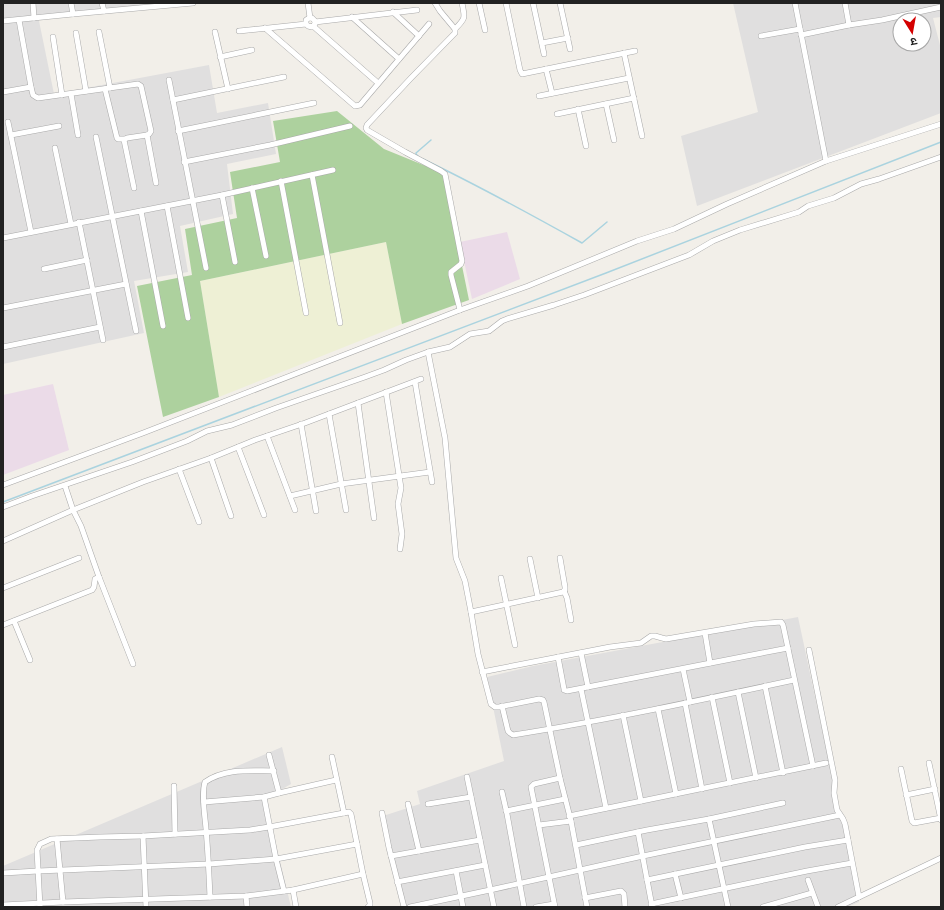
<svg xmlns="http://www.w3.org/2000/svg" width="944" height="910" font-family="Quicksand,'Noto Sans Devanagari',sans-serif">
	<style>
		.residential { fill: #e0dfdf; fill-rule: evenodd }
		.industrial { fill: #ebdbe8 }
		.farmland { fill: #eef0d5 }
		.forest { fill: #add19e }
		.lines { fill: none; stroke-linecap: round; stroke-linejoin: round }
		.stream { stroke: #aad3df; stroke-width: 1.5 }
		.minor-casing { stroke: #a9a9a9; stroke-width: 6 }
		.minor { stroke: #fff; stroke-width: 5 }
	</style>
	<rect width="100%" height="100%" fill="#f2efe9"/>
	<g class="residential">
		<polygon points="3,3 162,3 38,16 54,94 209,65 217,113 268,103 276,154 227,164 233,214 180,226 188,272 134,281 144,333 3,364"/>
		<path d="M733 3H941V17L933 18 941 49V113L697 206 681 136 758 112ZM900 20H924V44H900Z"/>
		<polygon points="798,617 859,902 847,907 404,907 383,816 420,804 417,791 504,761 487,677 533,666"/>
		<polygon points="282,747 291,784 265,799 291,907 3,907 3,866"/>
	</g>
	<g class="industrial">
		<polygon points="507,232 520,279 472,299 460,242"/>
		<polygon points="53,384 69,450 3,475 3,395"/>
	</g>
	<polygon class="farmland" points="386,242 402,324 219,397 200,281"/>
	<polygon class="forest" points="337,111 384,149 443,173 469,300 402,324 386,242 200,281 219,397 163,417 137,286 192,275 185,229 237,218 230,172 280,162 273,121"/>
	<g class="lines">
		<g class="stream">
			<polyline points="418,156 416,154 416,153 431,140"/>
			<path d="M423 159C477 185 530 214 582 243L607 222"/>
			<polyline points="3,502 606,273 941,142"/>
		</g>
		<g class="minor-casing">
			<g id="minor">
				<polyline points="33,3 34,18"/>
				<polyline points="71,3 73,14"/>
				<polyline points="102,3 104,11"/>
				<polyline points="308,3 310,18"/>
				<polyline points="435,3 440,11 455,29 455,33 411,78 367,125 366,128 367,130 405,152 441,171 445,174 462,261 461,264 451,272 451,275 460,310"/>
				<polyline points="479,3 485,30"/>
				<polyline points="506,3 520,70 522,74 635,51"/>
				<polyline points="533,3 544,54"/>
				<polyline points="560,3 570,49"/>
				<polyline points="795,3 826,161"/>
				<polyline points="845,3 849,25"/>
				<polyline points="393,12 419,36"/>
				<polyline points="352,17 399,59"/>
				<polyline points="19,20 31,87 33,95 36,97 38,98 138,84 141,86 151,131 149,134 147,135 127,138 124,140 134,188"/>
				<polyline points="3,21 73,14 193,3"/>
				<polyline points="315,22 417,10"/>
				<polyline points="313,26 378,83"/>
				<polyline points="265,28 355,106 360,105 429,24"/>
				<path d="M455 29C466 18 465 18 462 3"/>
				<polyline points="239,31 306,24 308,26 312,27 315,24 315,21 312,18 309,18 306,20 306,24"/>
				<polyline points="99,32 110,88"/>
				<polyline points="215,32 228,89"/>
				<polyline points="76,33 86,91"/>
				<polyline points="801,35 849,25 882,20 941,7"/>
				<polyline points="761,36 800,29"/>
				<polyline points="53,37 62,95"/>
				<polyline points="542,43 568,38"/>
				<polyline points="624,53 642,136"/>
				<polyline points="220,57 252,50"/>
				<polyline points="546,69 552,93"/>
				<polyline points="169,80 206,268"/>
				<polyline points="105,89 117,138 118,139 125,139"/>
				<polyline points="3,92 31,87"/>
				<polyline points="71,94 78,135"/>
				<polyline points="539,96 629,78"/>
				<polyline points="173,100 284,77"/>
				<polyline points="606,104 614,140"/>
				<polyline points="578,109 586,146"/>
				<polyline points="557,114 634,98"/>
				<polyline points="8,122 31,232"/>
				<polyline points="178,131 314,103"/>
				<polyline points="11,135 59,126"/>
				<polyline points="147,135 156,183"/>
				<polyline points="96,137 136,331"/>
				<polyline points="55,148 71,224"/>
				<polyline points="184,162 270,145 350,126"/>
				<polyline points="312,175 340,323"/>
				<polyline points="281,181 306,313"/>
				<polyline points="252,188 266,256"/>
				<polyline points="222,195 235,262"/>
				<polyline points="167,206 188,318"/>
				<polyline points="141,211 163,326"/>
				<polyline points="79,222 103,340"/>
				<polyline points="3,238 222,195 333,170"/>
				<polyline points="44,269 87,260"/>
				<polyline points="3,308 126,284"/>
				<polyline points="3,347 100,327"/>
				<polyline points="428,352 445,438 456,558 465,581 471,612 478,654 491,704 495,707 499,707 539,699 543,700 544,702 560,778 571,821 587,907"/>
				<polyline points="415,382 432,482"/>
				<polyline points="386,392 401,488 398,504 402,534 400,549"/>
				<polyline points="358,403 374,518"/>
				<polyline points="329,414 346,510"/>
				<polyline points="301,424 316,511"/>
				<polyline points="267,436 295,510"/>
				<polyline points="238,447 264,515"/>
				<polyline points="211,458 231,516"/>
				<polyline points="179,469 199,522"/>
				<polyline points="3,485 143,433 460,310 528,286 637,241 674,229 727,204 826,161 941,124"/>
				<polyline points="65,486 73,510 81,526 99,577 133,664"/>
				<polyline points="290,496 341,484 430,472"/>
				<polyline points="3,507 32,496 132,462 187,441 207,431 232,425 276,408 365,377 384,370 406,360 428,352 450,347 470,334 489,331 502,321 507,319 554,305 584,295 689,255 713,241 740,230 799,212 808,206 834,198 861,184 879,179 941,157"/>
				<polyline points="3,541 73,510 143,482 211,458 255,440 305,423 421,379"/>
				<polyline points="530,559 538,598"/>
				<polyline points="501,578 515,645"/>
				<polyline points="3,588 79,558"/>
				<polyline points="564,591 567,598 571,620"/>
				<polyline points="471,612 563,592 565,590 565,587 560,558"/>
				<polyline points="14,621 30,660"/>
				<polyline points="3,625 92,590 94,587 95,579 99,577"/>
				<polyline points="705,633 710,663"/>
				<polyline points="809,650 835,780 834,793 837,810 843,819 845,824 859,897"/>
				<polyline points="581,653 588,687"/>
				<polyline points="558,657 564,689 564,690 567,691 788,648"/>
				<polyline points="683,669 690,702"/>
				<polyline points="482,672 610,647 641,643 651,636 655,636 662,638 666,639 754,624 781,622 783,625 813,766"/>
				<polyline points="765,686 783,773"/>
				<polyline points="581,689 606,808"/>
				<polyline points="738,692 756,778"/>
				<polyline points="712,697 730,783"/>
				<polyline points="685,703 702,789"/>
				<path d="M502 706 508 731 510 733 513 735C608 720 701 700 794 680"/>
				<polyline points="658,709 676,794"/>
				<polyline points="623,715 641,801"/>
				<polyline points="269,755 279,793"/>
				<polyline points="332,757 344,813"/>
				<polyline points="929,763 941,820"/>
				<polyline points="901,769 912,821 914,823 941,818"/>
				<polyline points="467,777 494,907"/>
				<polyline points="174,786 175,834"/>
				<polyline points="502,792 507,814 524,907"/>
				<polyline points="906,795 935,789"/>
				<polyline points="264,797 276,859 284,891"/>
				<polyline points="204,802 264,797 279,793 336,780"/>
				<polyline points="408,804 419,851"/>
				<polyline points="428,804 471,797"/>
				<polyline points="506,811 565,799"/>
				<polyline points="382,813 389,848 404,907"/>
				<polyline points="569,816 826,763"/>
				<polyline points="709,819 728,907"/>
				<polyline points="539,825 571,821"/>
				<polyline points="638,832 652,906"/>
				<polyline points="143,836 146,907"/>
				<polyline points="57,839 63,902"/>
				<polyline points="576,845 647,830 709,819 783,803"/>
				<polyline points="391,856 480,840"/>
				<polyline points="456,871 463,907"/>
				<polyline points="3,873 38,871 209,864 276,859 357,844"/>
				<polyline points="675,874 681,898"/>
				<polyline points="647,880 805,847 848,840"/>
				<polyline points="808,880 818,907"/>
				<polyline points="397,882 485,865"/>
				<polyline points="293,890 296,907"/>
				<polyline points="246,896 247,907"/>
				<path d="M210 897C209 874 208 851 206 829 205 815 201 795 205 782 226 768 250 771 274 771"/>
				<polyline points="585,898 621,891 624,894 625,907"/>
				<polyline points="651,904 807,871 852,863"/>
				<polyline points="3,905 63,902 246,896 293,890 363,874"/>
				<polyline points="40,907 37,850 40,844 51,839 100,837 143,836 250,830 269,827 349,812 351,814 363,874 370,903 370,905 368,907"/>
				<polyline points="410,907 490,890 643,856 840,815"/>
				<polyline points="536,907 554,904"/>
				<polyline points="555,907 531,787 534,784 560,778"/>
				<polyline points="763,907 812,893"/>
				<polyline points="838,907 941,858"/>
			</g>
		</g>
		<use href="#minor" class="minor"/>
	</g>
	<rect width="944" height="910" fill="none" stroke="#222222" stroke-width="8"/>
	<g transform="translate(912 32) rotate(169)"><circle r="19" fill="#ffffff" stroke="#a7a7a7"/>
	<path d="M0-3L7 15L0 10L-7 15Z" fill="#d40000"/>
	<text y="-6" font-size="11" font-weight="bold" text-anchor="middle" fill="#222222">उ</text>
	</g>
</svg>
